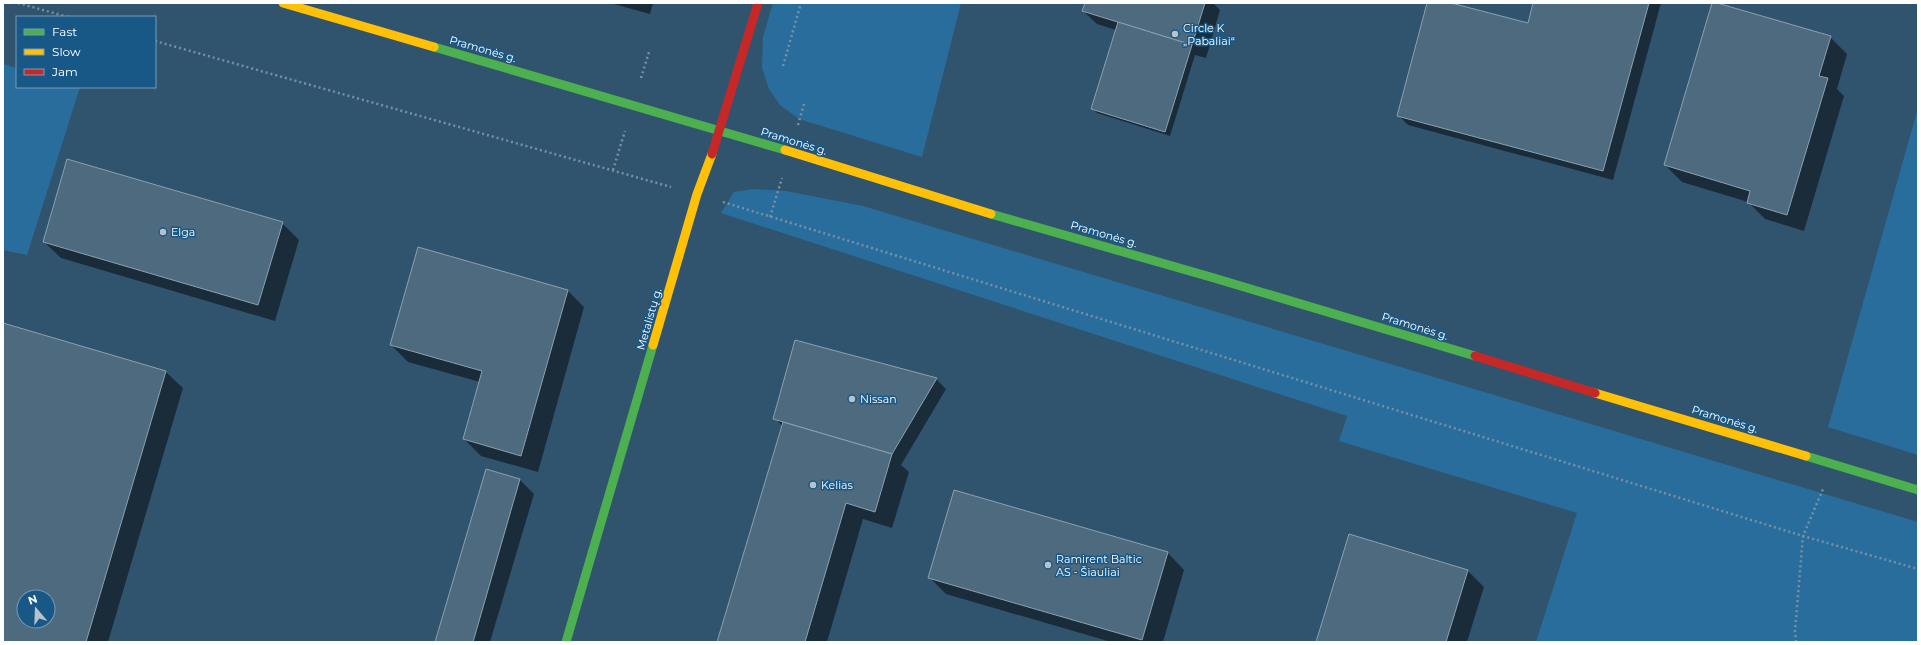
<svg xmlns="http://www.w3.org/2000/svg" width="1921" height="645" font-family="Montserrat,sans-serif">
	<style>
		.green { fill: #296d9d }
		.shadow { fill: #0007; fill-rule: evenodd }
		.building { fill: #4e6a7e; stroke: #8ba1b1; fill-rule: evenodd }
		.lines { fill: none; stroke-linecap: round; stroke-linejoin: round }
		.path { stroke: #7890a4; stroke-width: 2.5; stroke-dasharray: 2 3; stroke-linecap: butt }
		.fast { stroke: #4caf50; stroke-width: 9 }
		.slow { stroke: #ffc107; stroke-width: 9 }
		.jam { stroke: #c62828; stroke-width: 9 }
		.poi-dot { fill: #b7c3cc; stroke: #185887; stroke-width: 1.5 }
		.labels { text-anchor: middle; stroke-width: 3; stroke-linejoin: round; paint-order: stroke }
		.poi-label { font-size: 11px; fill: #fff; stroke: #185887; text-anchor: start }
		.street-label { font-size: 11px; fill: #fff; stroke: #185887 }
	</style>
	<rect width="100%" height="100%" fill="#31546e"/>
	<g class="green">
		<polygon points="773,3 961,3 922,157 799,119 780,105 769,89 762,68 763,37"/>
		<polygon points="3,64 17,68 17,87 80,87 27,255 3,250"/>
		<polygon points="1918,108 1918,455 1828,427"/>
		<polygon points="754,189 786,191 863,206 1918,522 1918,642 1536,642 1577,513 1339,441 1347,416 721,213 734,192"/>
	</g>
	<g class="shadow">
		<polygon points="610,3 653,3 650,14"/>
		<polygon points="1086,3 1213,3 1220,10 1206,58 1195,55 1170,136 1097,113 1092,109 1116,30 1097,24 1083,11"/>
		<polygon points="1428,3 1448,3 1528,25 1534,3 1661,3 1613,180 1408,125 1398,115"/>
		<polygon points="1713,3 1830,37 1847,54 1837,89 1844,96 1804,231 1765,219 1748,202 1682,182 1665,165"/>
		<polygon points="282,223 299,240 275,321 61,258 44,242"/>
		<polygon points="567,290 584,307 538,472 481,456 464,439 480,382 408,362 391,345"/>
		<path d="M3 324 166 372 183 388 108 642H3ZM24 597H48V621H24Z"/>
		<polygon points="936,379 946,389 901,465 909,472 892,528 863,519 827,642 718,642 783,427 775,418"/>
		<polygon points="487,470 520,480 534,494 490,642 436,642"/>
		<polygon points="1168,553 1184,570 1163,642 1111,642 946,594 930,578"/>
		<polygon points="1467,570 1484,587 1467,642 1317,642"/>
	</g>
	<g class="building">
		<polygon points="1085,3 1205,3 1192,45 1082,11"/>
		<polygon points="1427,3 1451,3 1528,23 1533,3 1649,3 1603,171 1397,116"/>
		<polygon points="1712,3 1717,3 1831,36 1819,76 1828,78 1787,215 1747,203 1750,191 1664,165"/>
		<polygon points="1118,22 1192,45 1165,132 1091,109"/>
		<polygon points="67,159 283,222 258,305 43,242"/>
		<polygon points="418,247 568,290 521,456 463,439 482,371 390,345"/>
		<path d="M3 323 166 371 86 642H3ZM24 597H48V621H24Z"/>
		<polygon points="795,340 937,378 892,454 773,419"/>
		<polygon points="783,422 892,454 875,512 846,503 805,642 717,642"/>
		<polygon points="486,469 520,479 473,642 435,642"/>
		<polygon points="954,490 1168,552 1142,640 928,578"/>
		<polygon points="1349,534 1468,570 1446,642 1316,642"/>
	</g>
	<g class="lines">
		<g class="path">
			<polyline points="18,3 68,17"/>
			<polyline points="155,41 671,187"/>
			<polyline points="783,66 801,3"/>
			<polyline points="641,78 649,52"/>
			<polyline points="798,125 804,104"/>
			<polyline points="613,170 625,131"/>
			<polyline points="723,202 1803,536 1918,569"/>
			<polyline points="770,217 782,178"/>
			<polyline points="1796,642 1795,631 1803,536 1823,489"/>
		</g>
		<g class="fast">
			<polyline points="434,47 785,150"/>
			<polyline points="991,214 1214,278 1475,356"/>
			<polyline points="1806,456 1918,490"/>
			<polyline points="566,642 653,345"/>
		</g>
		<g class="slow">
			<polyline points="283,3 434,47"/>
			<polyline points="785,150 991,214"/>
			<polyline points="653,345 697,194 712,154"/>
			<polyline points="1595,393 1806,456"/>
		</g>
		<g class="jam">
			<polyline points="712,154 758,3"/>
			<polyline points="1475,356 1595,393"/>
		</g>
	</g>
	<g class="poi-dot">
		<circle cx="1175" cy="34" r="4"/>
		<circle cx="163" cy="232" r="4"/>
		<circle cx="852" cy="399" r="4"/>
		<circle cx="813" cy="485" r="4"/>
		<circle cx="1048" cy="565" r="4"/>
	</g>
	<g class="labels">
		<g class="poi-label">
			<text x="1183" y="32">Circle K<tspan x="1183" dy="13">„Pabaliai“</tspan></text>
			<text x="171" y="236">Elga</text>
			<text x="860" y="403">Nissan</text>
			<text x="821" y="489">Kelias</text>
			<text x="1056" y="563">Ramirent Baltic<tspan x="1056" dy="13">AS - Šiauliai</tspan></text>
		</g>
		<g class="street-label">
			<text transform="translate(483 49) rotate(16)" y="4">Pramonės g.</text>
			<text transform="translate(794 141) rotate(17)" y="4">Pramonės g.</text>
			<text transform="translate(1104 234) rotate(16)" y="4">Pramonės g.</text>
			<text transform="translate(649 319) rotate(-74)" y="4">Metalistų g.</text>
			<text transform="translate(1415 326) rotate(17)" y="4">Pramonės g.</text>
			<text transform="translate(1725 419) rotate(17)" y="4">Pramonės g.</text>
		</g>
	</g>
	<rect width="1921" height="645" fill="none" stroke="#ffffff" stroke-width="8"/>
	<rect x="16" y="16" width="140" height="72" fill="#185887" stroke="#749bb7"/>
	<rect x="24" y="29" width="20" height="6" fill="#4caf50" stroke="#749bb7"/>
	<text x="52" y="36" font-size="12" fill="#ffffff">Fast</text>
	<rect x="24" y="49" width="20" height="6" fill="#ffc107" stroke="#749bb7"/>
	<text x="52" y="56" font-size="12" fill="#ffffff">Slow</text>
	<rect x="24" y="69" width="20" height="6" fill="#c62828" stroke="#749bb7"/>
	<text x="52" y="76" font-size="12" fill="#ffffff">Jam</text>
	<g transform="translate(36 609) rotate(341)"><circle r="19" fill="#185887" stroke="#749bb7"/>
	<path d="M0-3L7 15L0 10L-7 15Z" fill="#b7c3cc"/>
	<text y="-6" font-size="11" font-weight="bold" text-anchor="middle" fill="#ffffff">N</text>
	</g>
</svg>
